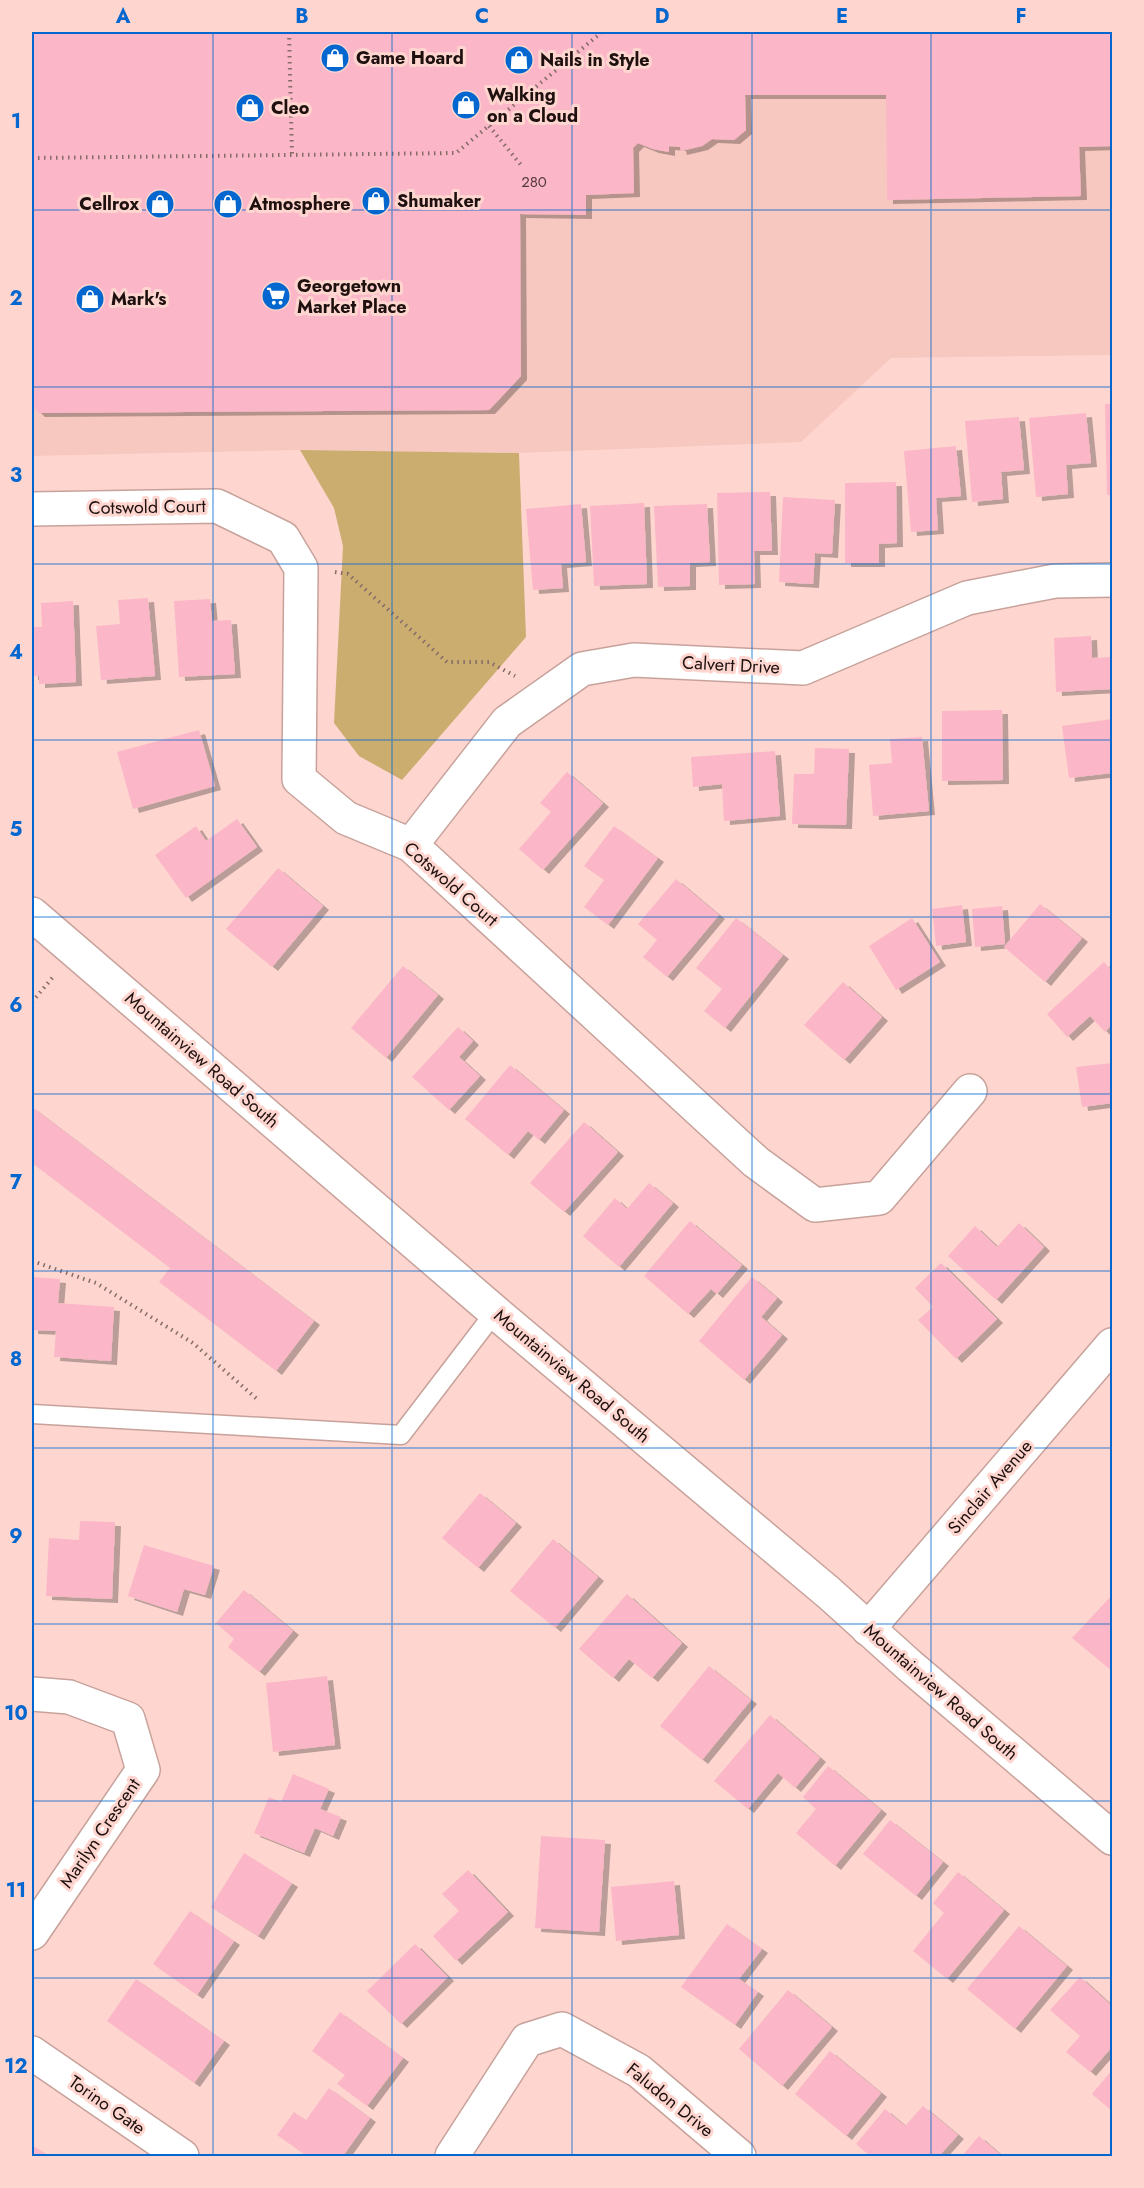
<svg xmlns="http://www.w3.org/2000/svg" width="1144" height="2188" font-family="Jost,sans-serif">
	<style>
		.built { fill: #f7c8bf }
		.green { fill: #cbad70 }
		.building { fill: #fbb7c7; filter: url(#shadow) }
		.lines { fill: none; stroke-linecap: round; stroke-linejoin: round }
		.service-casing { stroke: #c7a29b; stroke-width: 21 }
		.minor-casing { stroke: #c7a29b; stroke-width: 36 }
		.tertiary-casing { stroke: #c7a29b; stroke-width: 36 }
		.secondary-casing { stroke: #c7a29b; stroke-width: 36 }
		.path { stroke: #866c68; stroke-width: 4; stroke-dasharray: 1.5 4.5; stroke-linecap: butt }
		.service { stroke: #fff; stroke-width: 18 }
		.minor { stroke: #fff; stroke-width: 33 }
		.tertiary { stroke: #fff; stroke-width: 33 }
		.secondary { stroke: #fff; stroke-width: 33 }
		.grid { fill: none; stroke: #0367cf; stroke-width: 1.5; stroke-opacity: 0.55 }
		.labels { text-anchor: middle; stroke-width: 6; stroke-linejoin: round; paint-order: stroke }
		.number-label { font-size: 15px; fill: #543a3c }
		.poi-label { font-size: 18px; font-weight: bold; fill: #1d100e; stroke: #fed6cf; text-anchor: start }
		.street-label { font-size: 18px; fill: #1d100e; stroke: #fed6cf }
		.neatline { fill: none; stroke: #0367cf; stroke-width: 2 }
		.grid-label { font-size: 20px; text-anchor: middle; font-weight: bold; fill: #0367cf }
	</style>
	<defs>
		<filter id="shadow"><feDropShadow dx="6" dy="4" stdDeviation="0" flood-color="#0004"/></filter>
	</defs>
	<rect width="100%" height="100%" fill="#fed6cf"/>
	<polygon class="built" points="32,32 1112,32 1112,355 891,358 801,442 519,453 300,450 32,456"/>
	<polygon class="green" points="300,450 519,453 526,637 402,780 359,756 334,723 343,546 334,508"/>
	<g class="building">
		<polygon points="32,32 1112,32 1112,146 1079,147 1081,196 887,200 886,95 745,95 746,130 734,140 712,139 702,146 681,151 680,147 669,146 669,152 653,149 638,143 633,148 634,193 586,195 586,215 520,214 521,376 489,410 39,413 32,406"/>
		<polygon points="1105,404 1112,404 1112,495 1107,495"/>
		<polygon points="1086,413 1091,463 1066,465 1068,494 1036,497 1029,418"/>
		<polygon points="1019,417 1024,470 1001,472 1003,499 972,502 965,421"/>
		<polygon points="956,446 961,496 936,498 938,530 911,532 904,451"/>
		<polygon points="896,482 897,543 879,544 879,563 845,563 845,483"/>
		<polygon points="770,492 772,551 754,551 755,584 719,585 717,493"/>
		<polygon points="783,497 835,500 832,554 815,553 813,584 779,582"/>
		<polygon points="644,503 647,584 594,586 590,506"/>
		<polygon points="581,504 586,562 561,564 563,588 533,590 526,509"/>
		<polygon points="707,504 710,562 690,563 690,586 658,587 654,506"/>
		<polygon points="148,598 155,676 101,680 96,626 120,624 118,600"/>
		<polygon points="210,599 212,621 231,620 235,674 179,677 174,601"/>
		<polygon points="73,601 76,682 39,684 39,676 32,676 32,627 42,627 41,603"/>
		<polygon points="1091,636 1092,658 1112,657 1112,689 1056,692 1054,638"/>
		<polygon points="1002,710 1003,780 942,781 942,711"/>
		<polygon points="1112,719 1112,773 1069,778 1062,726"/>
		<polygon points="199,730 215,786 133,809 117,752"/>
		<polygon points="922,737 929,811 873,816 869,765 892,763 890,739"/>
		<polygon points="815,748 849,749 846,825 792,824 794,774 814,774"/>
		<polygon points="775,751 780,816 724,821 722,784 693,787 691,757"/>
		<polygon points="567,772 603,803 543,870 519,849 551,812 540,803"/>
		<polygon points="237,819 257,847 186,898 155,855 196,826 206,841"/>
		<polygon points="614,826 658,858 608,925 584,907 604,880 584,866"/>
		<polygon points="278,868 323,906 272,967 226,929"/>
		<polygon points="676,879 719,915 667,977 643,957 657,940 638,924"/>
		<polygon points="1040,904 1082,938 1045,982 1004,947"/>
		<polygon points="962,905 966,942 936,946 932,909"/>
		<polygon points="1002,906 1005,944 975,947 972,909"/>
		<polygon points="736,918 783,955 725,1028 704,1011 722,989 696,968"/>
		<polygon points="912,918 940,962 896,990 869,946"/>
		<polygon points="1104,962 1112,971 1112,1024 1105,1032 1090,1016 1067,1037 1047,1014"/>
		<polygon points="403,966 438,995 386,1058 351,1028"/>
		<polygon points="843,982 882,1017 844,1060 804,1025"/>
		<polygon points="458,1027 473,1041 459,1057 480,1076 449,1110 412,1077"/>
		<polygon points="1112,1063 1112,1103 1082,1107 1076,1067"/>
		<polygon points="510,1065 564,1110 539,1140 528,1131 508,1155 465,1119"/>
		<polygon points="32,1107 314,1321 276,1371 159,1282 170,1268 32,1163"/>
		<polygon points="584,1122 618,1152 564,1212 530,1183"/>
		<polygon points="649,1183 673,1203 619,1267 583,1236 615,1198 627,1209"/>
		<polygon points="690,1221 742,1265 717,1294 711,1289 688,1314 644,1276"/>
		<polygon points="1019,1223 1044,1247 996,1300 948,1256 975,1226 997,1247"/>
		<polygon points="941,1263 997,1319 956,1359 918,1320 933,1307 915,1288"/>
		<polygon points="32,1277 60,1279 58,1303 114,1307 111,1361 54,1357 56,1331 32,1330"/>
		<polygon points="752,1277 777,1298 761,1317 782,1335 744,1380 699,1341"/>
		<polygon points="480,1493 516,1523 478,1568 442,1538"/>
		<polygon points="80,1521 115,1522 112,1599 46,1596 49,1538 79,1540"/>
		<polygon points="553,1539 598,1577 555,1628 510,1591"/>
		<polygon points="144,1545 214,1566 205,1595 184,1589 177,1612 128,1596"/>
		<polygon points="244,1590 293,1631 259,1672 228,1647 234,1639 216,1623"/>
		<polygon points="627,1594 682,1643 652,1678 629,1659 613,1678 579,1649"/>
		<polygon points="1112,1595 1112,1671 1072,1638"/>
		<polygon points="709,1666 751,1700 702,1760 660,1726"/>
		<polygon points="327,1676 335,1745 273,1752 266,1683"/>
		<polygon points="770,1715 820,1758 795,1788 778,1773 748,1809 714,1781"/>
		<polygon points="828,1766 881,1810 835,1866 796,1833 816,1809 803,1797"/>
		<polygon points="293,1774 329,1789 320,1809 341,1817 333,1836 315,1828 304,1853 254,1833 269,1797 281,1802"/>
		<polygon points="890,1820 943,1862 916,1896 863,1854"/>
		<polygon points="541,1836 605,1840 599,1932 535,1928"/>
		<polygon points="244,1853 292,1883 258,1936 211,1907"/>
		<polygon points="468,1870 508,1912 456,1961 433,1936 459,1911 442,1894"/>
		<polygon points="958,1872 1004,1910 947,1979 913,1951 944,1913 933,1903"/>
		<polygon points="674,1881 679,1935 616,1941 611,1887"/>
		<polygon points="190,1911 234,1941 197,1995 153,1964"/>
		<polygon points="727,1924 762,1949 739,1979 758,1992 735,2025 681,1987"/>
		<polygon points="1019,1926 1067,1966 1015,2029 967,1989"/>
		<polygon points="415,1944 448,1977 401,2024 367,1991"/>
		<polygon points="1080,1977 1112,2006 1112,2047 1090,2072 1066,2052 1080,2036 1050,2010"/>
		<polygon points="136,1979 224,2041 194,2083 107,2021"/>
		<polygon points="788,1990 832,2027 782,2086 739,2049"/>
		<polygon points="340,2012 403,2058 367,2106 337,2084 345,2075 312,2051"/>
		<polygon points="830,2051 881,2093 846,2136 795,2094"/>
		<polygon points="1112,2070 1112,2111 1092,2094"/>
		<polygon points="329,2088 370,2118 343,2156 307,2156 277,2135 294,2112 306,2120"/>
		<polygon points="923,2106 958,2135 939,2156 870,2156 856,2144 885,2109 905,2126"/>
		<polygon points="979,2136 1002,2156 962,2156"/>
		<polygon points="32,2145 49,2156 32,2156"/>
	</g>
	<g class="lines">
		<g class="service-casing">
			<polyline id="service" points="32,1414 401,1435 495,1312"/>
		</g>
		<g class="minor-casing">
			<g id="minor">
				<polyline points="32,509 217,506 283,538 301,568 299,779 346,818 411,845 756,1162 815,1205 879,1198 970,1091"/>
				<polyline points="411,845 507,722 582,669 634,660 803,668 967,598 1055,581 1112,580"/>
				<polyline points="32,1694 69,1697 128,1719 143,1770 32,1933"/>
				<polyline points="32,2053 182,2156"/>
				<polyline points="452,2156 527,2040 562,2029 639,2071 739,2156"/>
			</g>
		</g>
		<g class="tertiary-casing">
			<polyline id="tertiary" points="868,1629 1112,1345"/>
		</g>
		<g class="secondary-casing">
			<polyline id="secondary" points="32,914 495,1312 829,1593 910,1666 1112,1838"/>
		</g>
		<g class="path">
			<polyline points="289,32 292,155"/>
			<polyline points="489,126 521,165"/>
			<polyline points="32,158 456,153 602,32"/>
			<polyline points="335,572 348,574 447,662 489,662 515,676"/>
			<polyline points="32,1002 53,977"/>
			<polyline points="32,1261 96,1283 193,1343 257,1399"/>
		</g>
		<use href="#service" class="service"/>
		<use href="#minor" class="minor"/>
		<use href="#tertiary" class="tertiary"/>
		<use href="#secondary" class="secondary"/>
	</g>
	<path class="grid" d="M213 32V2156M392 32V2156M572 32V2156M752 32V2156M931 32V2156M32 210H1112M32 387H1112M32 564H1112M32 740H1112M32 917H1112M32 1094H1112M32 1271H1112M32 1448H1112M32 1624H1112M32 1801H1112M32 1978H1112"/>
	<defs>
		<g id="shop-disc" transform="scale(1.5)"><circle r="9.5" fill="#0367cf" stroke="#fed6cf"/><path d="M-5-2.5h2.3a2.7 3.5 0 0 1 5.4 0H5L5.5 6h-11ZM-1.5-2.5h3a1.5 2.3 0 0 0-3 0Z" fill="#fff"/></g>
		<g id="supermarket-disc" transform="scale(1.5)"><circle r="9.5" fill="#0367cf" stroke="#fed6cf"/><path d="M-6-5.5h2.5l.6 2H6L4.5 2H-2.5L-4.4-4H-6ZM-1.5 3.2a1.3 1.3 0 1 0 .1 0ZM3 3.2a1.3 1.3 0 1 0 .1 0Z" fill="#fff"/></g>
	</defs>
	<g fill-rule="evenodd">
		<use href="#shop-disc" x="335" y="58"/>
		<use href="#shop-disc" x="519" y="60"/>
		<use href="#shop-disc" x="466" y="105"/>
		<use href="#shop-disc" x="250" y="108"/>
		<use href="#shop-disc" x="376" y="201"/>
		<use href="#shop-disc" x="160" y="204"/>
		<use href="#shop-disc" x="228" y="204"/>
		<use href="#supermarket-disc" x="276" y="296"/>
		<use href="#shop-disc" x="90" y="299"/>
	</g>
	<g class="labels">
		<g class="number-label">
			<text x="534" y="187">280</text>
		</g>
		<g class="poi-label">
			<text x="356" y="64">Game Hoard</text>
			<text x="540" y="66">Nails in Style</text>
			<text x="487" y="101">Walking<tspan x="487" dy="21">on a Cloud</tspan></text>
			<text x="271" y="114">Cleo</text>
			<text x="397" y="207">Shumaker</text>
			<text x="139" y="210" text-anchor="end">Cellrox</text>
			<text x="249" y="210">Atmosphere</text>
			<text x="297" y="292">Georgetown<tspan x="297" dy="21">Market Place</tspan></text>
			<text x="111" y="305">Mark's</text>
		</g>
		<g class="street-label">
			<text transform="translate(147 507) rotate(-1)" y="6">Cotswold Court</text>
			<text transform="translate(731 665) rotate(3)" y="6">Calvert Drive</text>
			<text transform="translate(451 884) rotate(41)" y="6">Cotswold Court</text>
			<text transform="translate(202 1060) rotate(41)" y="6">Mountainview Road South</text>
			<text transform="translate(572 1376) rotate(40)" y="6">Mountainview Road South</text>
			<text transform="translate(990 1487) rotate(-49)" y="6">Sinclair Avenue</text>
			<text transform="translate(941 1692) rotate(41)" y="6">Mountainview Road South</text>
			<text transform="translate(100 1833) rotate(-56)" y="6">Marilyn Crescent</text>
			<text transform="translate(670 2100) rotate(39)" y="6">Faludon Drive</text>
			<text transform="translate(107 2105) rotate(35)" y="6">Torino Gate</text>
		</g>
	</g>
	<rect width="1144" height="2188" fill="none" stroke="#fed6cf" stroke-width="66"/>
	<rect x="33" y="33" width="1078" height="2122" class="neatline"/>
	<g class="grid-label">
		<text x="123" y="23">A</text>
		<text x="302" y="23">B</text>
		<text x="482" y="23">C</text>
		<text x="662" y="23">D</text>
		<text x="842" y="23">E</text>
		<text x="1021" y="23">F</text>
		<text x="16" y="128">1</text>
		<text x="16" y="305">2</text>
		<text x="16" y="482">3</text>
		<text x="16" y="659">4</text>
		<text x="16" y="836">5</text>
		<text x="16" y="1012">6</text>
		<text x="16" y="1189">7</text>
		<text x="16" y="1366">8</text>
		<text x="16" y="1543">9</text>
		<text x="16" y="1720">10</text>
		<text x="16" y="1897">11</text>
		<text x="16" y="2073">12</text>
	</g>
</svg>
